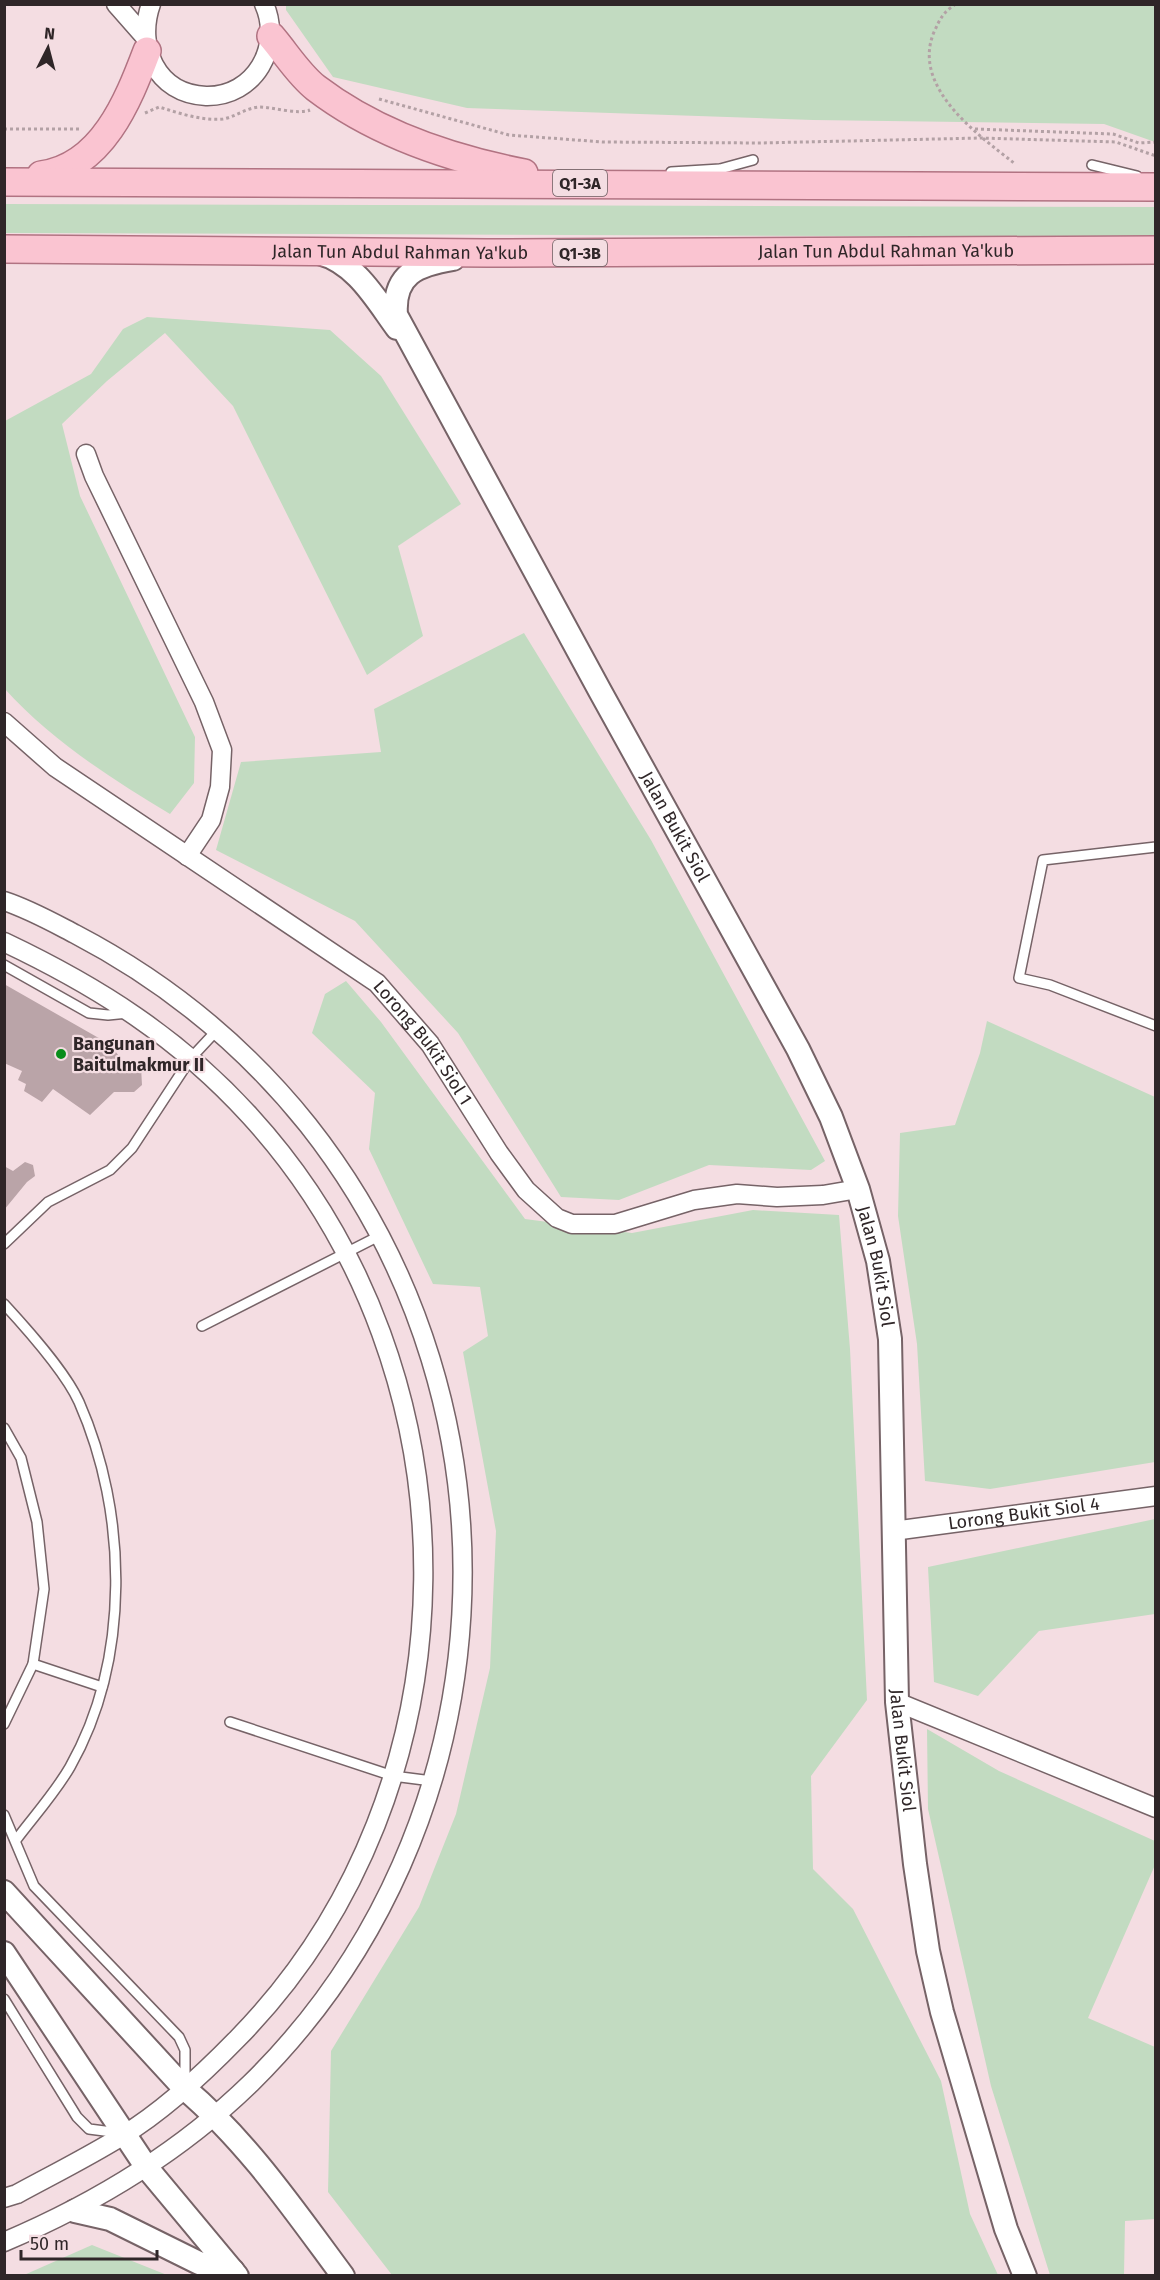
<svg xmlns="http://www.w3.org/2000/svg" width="1160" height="2280" font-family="'Fira Sans',sans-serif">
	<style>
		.green { fill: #c2dbc1 }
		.building { fill: #baa4a8 }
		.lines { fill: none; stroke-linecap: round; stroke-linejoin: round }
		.service-casing { stroke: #766367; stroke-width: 12 }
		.minor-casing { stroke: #766367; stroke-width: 21 }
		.tertiary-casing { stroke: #766367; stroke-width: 26 }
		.primary-casing { stroke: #b17382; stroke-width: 30 }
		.path { stroke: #b3a1a5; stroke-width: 3; stroke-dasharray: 3 3; stroke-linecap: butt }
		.service { stroke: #fff; stroke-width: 9 }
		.minor { stroke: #fff; stroke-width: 18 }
		.tertiary { stroke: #fff; stroke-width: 22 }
		.primary { stroke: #fac4d1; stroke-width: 27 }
		.poi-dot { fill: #098d1b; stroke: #f4dde2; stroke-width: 2 }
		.labels { text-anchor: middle; stroke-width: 4.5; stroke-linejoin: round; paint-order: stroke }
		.shield { fill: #f4dde2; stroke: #6a5d60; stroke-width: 1.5 }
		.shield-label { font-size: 16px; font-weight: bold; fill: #2f2628 }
		.street-label { font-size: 18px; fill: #2f2628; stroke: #f4dde2 }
		.poi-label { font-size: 18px; font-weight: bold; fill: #2f2628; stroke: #f4dde2; text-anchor: start }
	</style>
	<rect width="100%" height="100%" fill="#f4dde2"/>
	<g class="green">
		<polygon points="286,5 1155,5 1155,142 1104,124 813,120 467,108 333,77 286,10"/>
		<polygon points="5,204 1156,207 1155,237 5,233"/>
		<path d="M147 317 330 330 381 376 461 504 398 546 423 636 367 675 233 406 165 333 107 381 62 424 80 496 195 737 194 783 170 814C110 778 51 740 4 688L5 421 91 374 123 329Z"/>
		<polygon points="524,633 651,840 825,1161 811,1170 709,1165 619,1200 561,1197 458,1033 355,921 216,850 241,762 381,752 374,709"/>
		<polygon points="346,981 381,1022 525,1219 632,1233 753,1210 839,1215 850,1349 867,1700 811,1776 813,1869 853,1909 941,2081 970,2214 998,2275 392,2275 328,2192 331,2051 419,1907 456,1814 490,1668 496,1531 463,1352 488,1336 480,1287 433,1284 369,1149 375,1093 312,1033 325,994"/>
		<polygon points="987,1021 1155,1097 1155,1462 990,1489 925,1481 917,1344 898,1216 900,1133 955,1125 980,1053"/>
		<polygon points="1155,1519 1155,1614 1039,1631 978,1696 934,1682 928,1567"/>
		<polygon points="927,1729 999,1771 1155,1841 1155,1865 1088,2018 1155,2047 1155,2219 1125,2221 1124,2275 1050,2275 991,2086 928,1809"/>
		<polygon points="92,2245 167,2275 24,2275"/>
	</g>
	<g class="building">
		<polygon points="4,984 111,1045 123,1062 141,1067 142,1085 134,1092 114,1092 90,1115 53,1089 42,1102 24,1091 26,1084 18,1080 22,1071 4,1063"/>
		<polygon points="25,1162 33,1165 35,1176 27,1182 4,1210 4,1166 13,1171"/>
	</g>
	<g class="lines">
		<g class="service-casing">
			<g id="service">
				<polyline points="1092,165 1137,176"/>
				<polyline points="671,172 720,169 753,160"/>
				<polyline points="1156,847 1043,860 1019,978 1050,985 1156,1026"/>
				<polyline points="4,965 89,1013 108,1015 128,1013"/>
				<polyline points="4,1244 48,1202 110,1170 132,1148 191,1058 218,1029"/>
				<path d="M4 1304C27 1329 65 1371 79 1402 128 1513 131 1659 70 1767 55 1793 34 1816 16 1840"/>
				<polyline points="202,1326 381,1235"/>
				<polyline points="4,1428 21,1458 37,1522 44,1589 33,1664 4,1724"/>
				<polyline points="33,1664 102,1687"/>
				<polyline points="230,1722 393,1776 432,1781"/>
				<polyline points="4,1815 34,1886 179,2037 185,2050 185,2083"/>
				<polyline points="4,1999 77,2117 89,2129 120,2133"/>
			</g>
		</g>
		<g class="minor-casing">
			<g id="minor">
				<polyline points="116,4 145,37"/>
				<path d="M151 4C136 46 156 94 206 96 255 97 283 46 264 4"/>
				<polyline points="86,454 94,476 204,702 222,750 220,787 211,820 187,856"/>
				<path id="s1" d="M4 722 55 767 377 983 430 1044 499 1153 526 1190 557 1218 572 1224H615L694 1200 737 1194 777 1197 823 1195 858 1189"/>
				<path d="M4 901C29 909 52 922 75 934 165 981 244 1045 308 1125 533 1410 511 1827 251 2083 179 2153 96 2203 4 2242"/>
				<path d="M4 942C99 987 179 1038 250 1116 484 1372 482 1789 238 2038 205 2072 162 2112 122 2136 88 2157 52 2175 17 2194L4 2198"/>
				<path id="s2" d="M893 1531 1156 1496"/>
				<polyline points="897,1702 1156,1808"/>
			</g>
		</g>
		<g class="tertiary-casing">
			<g id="tertiary">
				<path d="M319 253C356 263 375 298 397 328"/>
				<path id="s3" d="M453 259C417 265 393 274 396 315L600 691 798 1049 831 1117 858 1189 878 1261 890 1339 897 1702 915 1864 928 1951 942 2012 1006 2229 1025 2276"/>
				<path d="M4 1892 184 2088C247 2141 294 2210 343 2276"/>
				<polyline points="4,1953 147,2168 237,2276"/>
				<polyline points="75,2211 110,2219 199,2263 233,2271"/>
			</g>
		</g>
		<g class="primary-casing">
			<g id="primary">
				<path d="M271 36C285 52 299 75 316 88 375 133 452 159 524 173"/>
				<path d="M41 175C102 167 128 101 147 51"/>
				<polyline points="4,182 1156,187"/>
				<path id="s4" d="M4 249 487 253 1156 250"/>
			</g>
		</g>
		<g class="path">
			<path d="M956 4C943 12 940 19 934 32 911 87 977 134 1014 163"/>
			<polyline points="379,99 509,135 603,142 760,143 981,138 1116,142 1156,156"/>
			<path d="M145 113 159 107C179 113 201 121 223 119 235 117 246 108 259 107 273 107 298 115 310 110"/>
			<polyline points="4,129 80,129"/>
			<polyline points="975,129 1113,134 1139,143 1156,142"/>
		</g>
		<use href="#service" class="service"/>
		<use href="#minor" class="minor"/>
		<use href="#tertiary" class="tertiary"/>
		<use href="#primary" class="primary"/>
	</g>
	<circle class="poi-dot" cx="61" cy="1054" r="6"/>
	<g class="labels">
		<g class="shield">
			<rect x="553" y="170" width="54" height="26" rx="4.5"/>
			<rect x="553" y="240" width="54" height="26" rx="4.5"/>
		</g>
		<g class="shield-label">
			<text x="580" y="189">Q1-3A</text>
			<text x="580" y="259">Q1-3B</text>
		</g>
		<g class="street-label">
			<text dy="6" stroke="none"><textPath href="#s4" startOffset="882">Jalan Tun Abdul Rahman Ya'kub</textPath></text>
			<text dy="6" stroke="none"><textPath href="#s4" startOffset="396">Jalan Tun Abdul Rahman Ya'kub</textPath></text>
			<text dy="6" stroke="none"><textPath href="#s3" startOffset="674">Jalan Bukit Siol</textPath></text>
			<text dy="6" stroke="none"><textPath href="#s1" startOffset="531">Lorong Bukit Siol 1</textPath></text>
			<text dy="6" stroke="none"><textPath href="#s3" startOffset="1160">Jalan Bukit Siol</textPath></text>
			<text dy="6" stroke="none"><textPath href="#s2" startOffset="132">Lorong Bukit Siol 4</textPath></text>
			<text dy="6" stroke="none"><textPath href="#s3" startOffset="1646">Jalan Bukit Siol</textPath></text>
		</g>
		<g class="poi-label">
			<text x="73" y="1050">Bangunan<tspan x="73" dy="21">Baitulmakmur II</tspan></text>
		</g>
	</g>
	<rect width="1160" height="2280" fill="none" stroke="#2f2628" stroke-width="12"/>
	<g transform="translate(48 48) rotate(6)" stroke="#f4dde2" stroke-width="4.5" paint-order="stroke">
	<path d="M0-4.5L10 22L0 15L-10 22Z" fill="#2f2628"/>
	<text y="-9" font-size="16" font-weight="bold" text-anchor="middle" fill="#2f2628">N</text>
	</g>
	<path d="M21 2250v9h136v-9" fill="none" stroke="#2f2628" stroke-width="3"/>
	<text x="30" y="2250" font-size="18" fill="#2f2628" stroke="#f4dde2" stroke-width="4.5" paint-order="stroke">50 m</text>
</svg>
